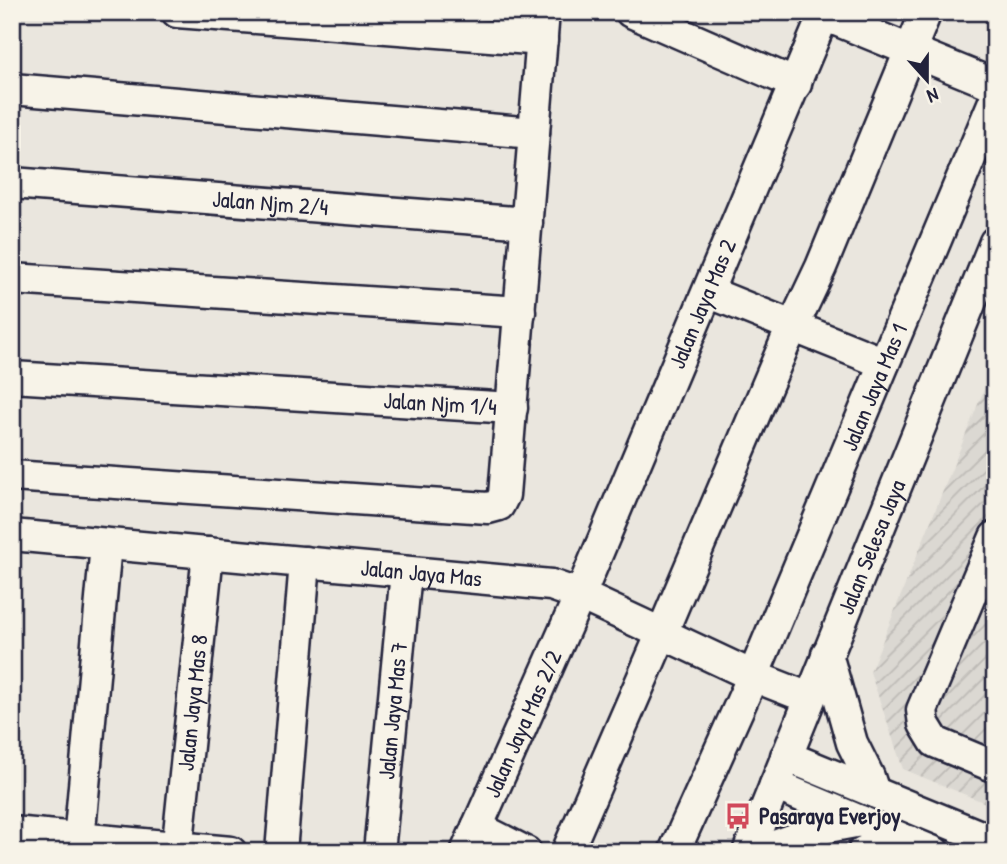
<svg xmlns="http://www.w3.org/2000/svg" width="1007" height="864" font-family="'Patrick Hand',sans-serif">
	<style>
		.industrial { fill: url(#industrial-furrows) }
		.lines { fill: none; stroke-linecap: round; stroke-linejoin: round }
		.minor-casing { stroke: #22223b; stroke-width: 35 }
		.minor { stroke: #f7f3e8; stroke-width: 30 }
		.labels { text-anchor: middle; stroke-width: 5; stroke-linejoin: round; paint-order: stroke }
		.street-label { font-size: 23px; fill: #22223b; stroke: #f7f3e8 }
		.poi-label { font-size: 23px; font-weight: bold; fill: #22223b; stroke: #f7f3e8; text-anchor: start }
	</style>
	<defs>
		<pattern id="industrial-furrows" width="10" height="10" patternUnits="userSpaceOnUse" patternTransform="scale(1.75)"><rect width="10" height="10" fill="#dbd8d2"/><path d="M-1 1l2-2M0 10L10 0M9 11l2-2" fill="none" stroke="#bcb9b5"/></pattern>
	</defs>
	<rect width="100%" height="100%" fill="#eae6de"/>
	<filter id="ink" filterUnits="userSpaceOnUse"><feTurbulence type="fractalNoise" baseFrequency=".0143" numOctaves="2"/><feDisplacementMap in="SourceGraphic" scale="14" xChannelSelector="R" yChannelSelector="G"/><feConvolveMatrix kernelMatrix="1 2 1 2 8 2 1 2 1" color-interpolation-filters="sRGB"/></filter>
	<g filter="url(#ink)">
		<polygon class="industrial" points="995,362 995,807 903,769 870,672"/>
		<g class="lines">
			<g class="minor-casing">
				<g id="minor">
					<polyline points="177,12 542,40"/>
					<polyline points="631,12 796,84"/>
					<polyline points="824,15 995,85"/>
					<polyline points="12,89 534,133"/>
					<path id="s1" d="M12 183 527 223"/>
					<polyline points="12,279 520,312"/>
					<polyline points="708,292 884,363"/>
					<path id="s2" d="M12 377 512 408"/>
					<polyline points="12,476 488,508 499,505 504,495 544,12"/>
					<path id="s3" d="M12 535 551 585 580 595 753 676 809 698"/>
					<polyline points="995,537 922,710 924,724 935,742 995,767"/>
					<polyline points="827,654 852,743 869,777 874,792"/>
					<polyline points="786,756 995,842"/>
					<polyline points="775,785 934,852"/>
					<polyline points="477,827 526,852"/>
					<polyline points="12,832 231,852"/>
					<polyline points="78,852 106,544"/>
					<path id="s4" d="M177 852 208 553"/>
					<polyline points="281,852 305,562"/>
					<path id="s5" d="M379 852 406 572"/>
					<path id="s6" d="M466 852 580 595 825 12"/>
					<polyline points="567,852 662,633 785,343 821,267 926,12"/>
					<path id="s7" d="M674 852 753 676 995 99"/>
					<path id="s8" d="M748 852 995 242"/>
					<polyline points="758,852 828,827 861,821"/>
					<polyline points="863,852 881,844 909,841"/>
				</g>
			</g>
			<use href="#minor" class="minor"/>
		</g>
	</g>
	<defs>
		<g id="bus-bare" transform="scale(2.1)"><path d="M-5-6H5V4H4V6H2V4H-2V6H-4V4H-5ZM-3.5-4V0h7V-4ZM-3.5 1.2v1.5H-2V1.2ZM2 1.2v1.5H3.5V1.2Z" fill="#d1495b" stroke="#f7f3e8" stroke-width="2.5" paint-order="stroke"/></g>
	</defs>
	<g fill-rule="evenodd">
		<use href="#bus-bare" x="738" y="816"/>
	</g>
	<g class="labels">
		<g class="street-label">
			<text dy="8" stroke="none"><textPath href="#s1" startOffset="259">Jalan Njm 2/4</textPath></text>
			<text dy="8" stroke="none"><textPath href="#s6" startOffset="597">Jalan Jaya Mas 2</textPath></text>
			<text dy="8" stroke="none"><textPath href="#s7" startOffset="506">Jalan Jaya Mas 1</textPath></text>
			<text dy="8" stroke="none"><textPath href="#s2" startOffset="429">Jalan Njm 1/4</textPath></text>
			<text dy="8" stroke="none"><textPath href="#s8" startOffset="329">Jalan Selesa Jaya</textPath></text>
			<text dy="8" stroke="none"><textPath href="#s3" startOffset="411">Jalan Jaya Mas</textPath></text>
			<text dy="8" stroke="none"><textPath href="#s4" startOffset="150">Jalan Jaya Mas 8</textPath></text>
			<text dy="8" stroke="none"><textPath href="#s5" startOffset="142">Jalan Jaya Mas 7</textPath></text>
			<text dy="8" stroke="none"><textPath href="#s6" startOffset="140">Jalan Jaya Mas 2/2</textPath></text>
		</g>
		<g class="poi-label">
			<text x="759" y="824">Pasaraya Everjoy</text>
		</g>
	</g>
	<rect width="1007" height="864" fill="none" stroke="#f7f3e8" stroke-width="42"/>
	<rect x="21" y="21" width="965" height="822" fill="none" stroke="#22223b" stroke-width="2.5" filter="url(#ink)"/>
	<g transform="translate(927 80) rotate(159)" stroke="#f7f3e8" stroke-width="5" paint-order="stroke">
	<path d="M0-5L12 26L0 18L-12 26Z" fill="#22223b"/>
	<text y="-10" font-size="19" font-weight="bold" text-anchor="middle" fill="#22223b">N</text>
	</g>
</svg>
